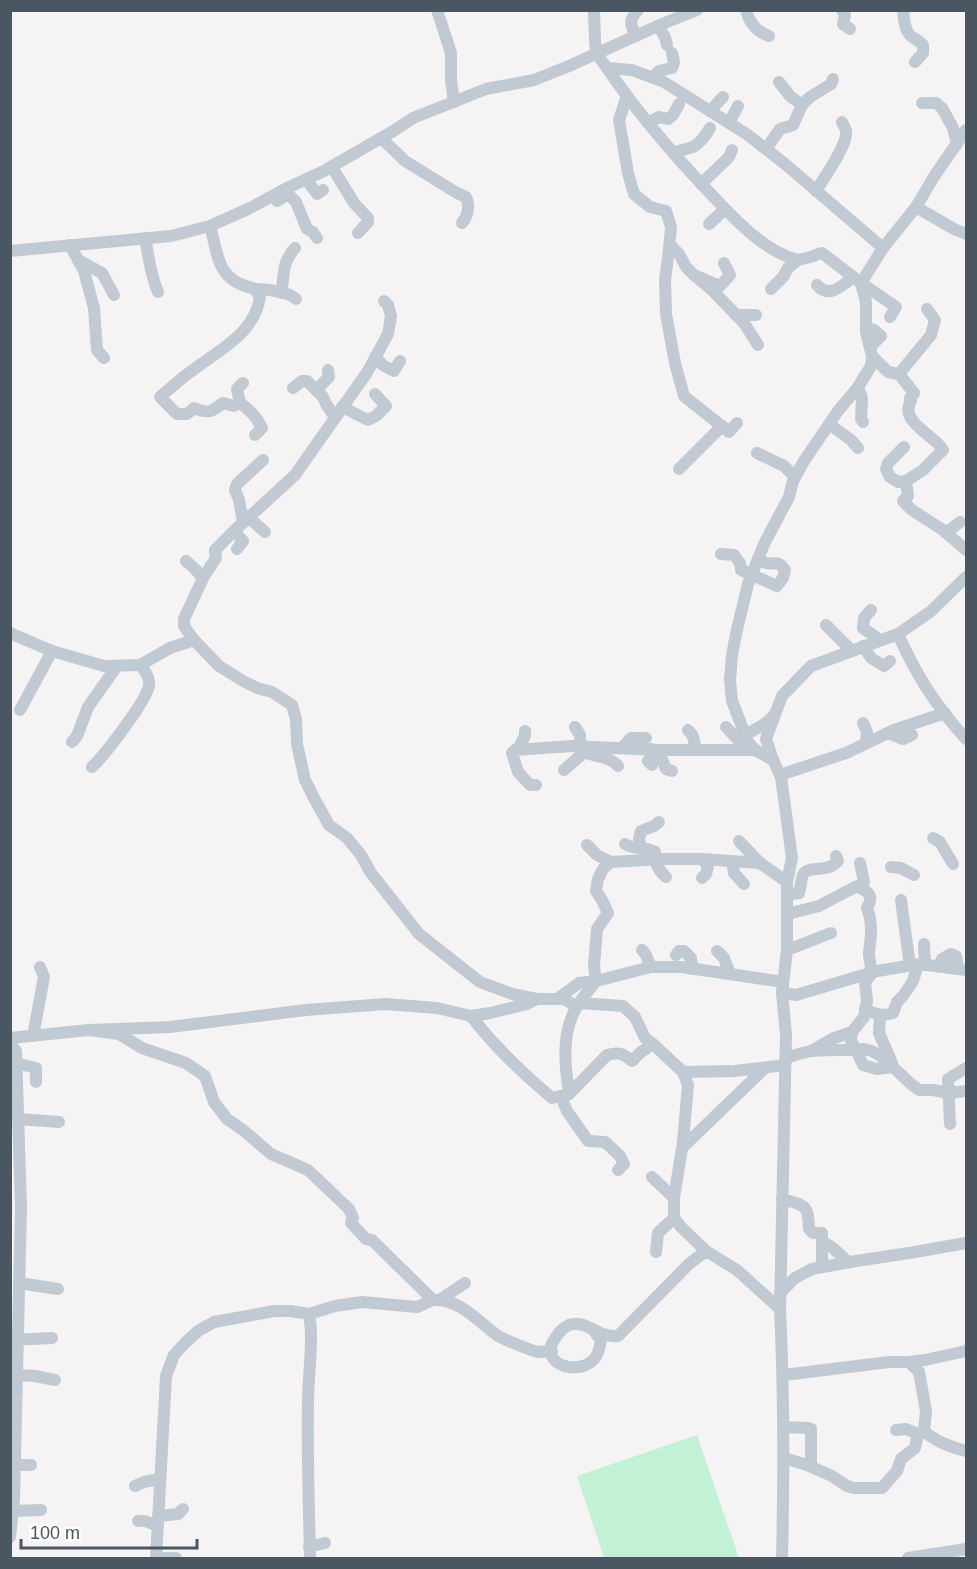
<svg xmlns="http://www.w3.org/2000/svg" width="977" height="1569" font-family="Arial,sans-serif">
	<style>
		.green { fill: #c3f1d5 }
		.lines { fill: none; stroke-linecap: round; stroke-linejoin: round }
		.minor { stroke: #c1cad2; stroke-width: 12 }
	</style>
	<rect width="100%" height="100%" fill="#f5f3f3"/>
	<polygon class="green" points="697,1435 739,1558 604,1558 577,1476"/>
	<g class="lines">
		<g class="minor">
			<polyline points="437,10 451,53 451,80 454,102"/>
			<polyline points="594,10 595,41 596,53 607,68 632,70 664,82 748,135 785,164 883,248"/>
			<path d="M746 10C750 24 756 31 769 36"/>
			<polyline points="842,10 845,15 843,24 850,29"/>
			<path d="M903 10C904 19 904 30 911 36 915 39 919 41 923 45V53L915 62"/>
			<polyline points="658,26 665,37 667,45"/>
			<path d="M636 36C630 23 628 22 638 10"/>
			<path d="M607 68C637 112 672 153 709 192 732 216 762 250 795 259 803 261 814 255 822 253L861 283 896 307 890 317"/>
			<polyline points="653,77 659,71 672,68 674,62 672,53"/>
			<polyline points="627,96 619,120 628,173 634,194 650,207 666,211 671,227 669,250 665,280 666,314 675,363 684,396 729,432 737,423"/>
			<polyline points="922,103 936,103 942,108 953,128 957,144"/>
			<polyline points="802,105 810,97 831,84 833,79"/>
			<polyline points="710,111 723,97"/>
			<polyline points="648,123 659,117 668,119 673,115 679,104"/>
			<polyline points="729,123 738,106"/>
			<path d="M381 138 405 161 457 193 466 197C470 206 468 216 462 223"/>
			<polyline points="766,149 780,129 793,125 802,105 790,96 779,82"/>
			<path d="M674 153C680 150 688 149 693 147 701 143 706 135 710 128"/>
			<polyline points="332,167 354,203 368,218 368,222 358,233"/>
			<polyline points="306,179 317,194 323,190"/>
			<polyline points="701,184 729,157 732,150"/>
			<path d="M816 191C823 179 849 144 846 130 845 127 843 125 842 122"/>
			<polyline points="277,201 288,194 296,202 307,229 313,232 317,238"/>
			<polyline points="916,207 954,229 966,234"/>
			<polyline points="709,224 725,209"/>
			<path d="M210 226C219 257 216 281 256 289 262 290 268 289 274 291 282 293 290 293 296 299"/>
			<path d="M145 238C149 257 150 274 158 292"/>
			<polyline points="70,245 84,271 94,308 97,350 104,358"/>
			<polyline points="670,245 679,254 686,267 694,275 720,286 730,275 724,263"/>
			<polyline points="10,251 171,236 210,226 248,209 287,188 322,172 395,130 413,118 486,89 534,80 569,66 662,24 697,10"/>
			<polyline points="78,260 102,273 114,295"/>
			<polyline points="694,275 713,291 744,323 758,345"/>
			<path d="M817 285C829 299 842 286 853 277"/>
			<polyline points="771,289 783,277 788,268 798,260"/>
			<path d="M281 293C285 274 281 264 295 248"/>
			<polyline points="736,315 756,315"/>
			<polyline points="866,327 874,330 881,336 870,347"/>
			<polyline points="872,356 888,372 899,374 931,335 935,320 927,309"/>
			<polyline points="375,357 384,366 394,371 400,361"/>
			<path d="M899 374 914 393 910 398 911 401C898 422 936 436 943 450L923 470 906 481 908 496 903 501 912 510 943 530 966 550"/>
			<polyline points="858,387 862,398 861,419 863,422"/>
			<polyline points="293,388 302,381 307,381 323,397 326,404 335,417"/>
			<polyline points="316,390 329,377 328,370"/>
			<polyline points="240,403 237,389 243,383"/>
			<polyline points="342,407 368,420 376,416 386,406 375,394"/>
			<polyline points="829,424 851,440 858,448"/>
			<path d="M255 435 262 428C257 417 250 410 240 403L234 406 223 403C212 412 208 414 194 408L187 414H177L160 397C171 388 181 378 193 370 219 350 255 333 260 297L255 289"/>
			<polyline points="904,447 888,463 886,469 890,477 898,482 906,481"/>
			<polyline points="757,453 784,466 795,477"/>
			<polyline points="679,469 722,426"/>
			<polyline points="248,517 265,532"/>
			<polyline points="243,522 239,500 235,490 237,484 263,460"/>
			<polyline points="234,531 243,541 237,549"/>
			<polyline points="946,533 960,522"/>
			<path d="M721 554 734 555 740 563 741 570 777 586 783 578 785 570C777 559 775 565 766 563 763 562 761 560 758 559"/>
			<polyline points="186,561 194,568 203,578 184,619 184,626 194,640"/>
			<polyline points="203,578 216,558 215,550 234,531 295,475 368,371 388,334 391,316 388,305 384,301"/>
			<polyline points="871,610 864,618 863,628 880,640"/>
			<polyline points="826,625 852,651"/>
			<polyline points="10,633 52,651 104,666 140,665 170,648 194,640 219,666 243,681 257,688 272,692 292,705 296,719 297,744 305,780 314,798 329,825 347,838 361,855 371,873 419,934 480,982 512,994 537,999 564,999 577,1007"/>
			<path d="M898 634C916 675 936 706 966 739"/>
			<polyline points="863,646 871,658 884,666 890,661"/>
			<polyline points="20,710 52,651"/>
			<polyline points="863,723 867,732 866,742"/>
			<polyline points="726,727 739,741"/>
			<polyline points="688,730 693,736 696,750"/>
			<polyline points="888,733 903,739 912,735"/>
			<path d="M739 740C749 730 764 728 773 716"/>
			<polyline points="72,742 77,736 88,707 117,666"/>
			<polyline points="622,748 631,738 646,738"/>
			<polyline points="518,749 525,736 525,731"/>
			<polyline points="651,749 651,757 648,761 652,765"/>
			<polyline points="658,750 666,769 672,771"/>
			<polyline points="755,750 748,742 732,701 730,680 732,655 736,634 748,584 764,544 789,497 793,481 804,461 838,411 858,387 871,366 872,356 866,332 866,302 861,283 883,248 916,207 935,175 966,130"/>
			<path d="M581 751C593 757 608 755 618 766"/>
			<polyline points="773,760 766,739 782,696 811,666 898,634 930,612 966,577"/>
			<path d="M92 767C104 756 148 699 149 685 150 677 145 671 140 665"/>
			<polyline points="564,770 581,755 580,735 575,727"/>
			<polyline points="780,775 846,753 894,730 945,713"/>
			<polyline points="536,785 530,785 518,772 512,753 515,750 572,746 658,750 755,750 773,760 781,777 792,858 787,882 787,950 782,993 786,1035 780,1309"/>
			<polyline points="933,838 940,842 953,864"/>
			<polyline points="739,841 760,863"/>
			<path d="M625 844C633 850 645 846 655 852 654 862 658 870 666 877"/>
			<polyline points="587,845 597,855 611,862"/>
			<polyline points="640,847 639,839 641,831 654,826 659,822"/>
			<polyline points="702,859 708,866 706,874 702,878"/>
			<polyline points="732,861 734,873 744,884"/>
			<polyline points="860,863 864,882"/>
			<polyline points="891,867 901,868 914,875"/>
			<path d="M787 895 799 893C801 887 801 877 804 873 811 865 826 874 838 861L836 856"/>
			<polyline points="901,900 910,966"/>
			<path d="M787 914 819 906 857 886C868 892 875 895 867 908 873 923 871 937 869 953 869 959 871 966 872 973L865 982 867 1001 864 1017 852 1032 834 1038 811 1051"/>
			<polyline points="924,944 925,965"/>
			<polyline points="642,950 646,955 651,967"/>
			<polyline points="787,950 831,933"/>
			<polyline points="717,951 724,958 730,974"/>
			<polyline points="676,955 679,951 684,951 691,958 692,969"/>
			<polyline points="939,967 942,959 951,954 956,956 958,969"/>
			<polyline points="782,993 796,995 877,971 920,964 966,970"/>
			<polyline points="557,999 579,983 596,981 651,967 682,967 783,982"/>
			<polyline points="579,1003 623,1006 635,1017 645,1038 653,1044"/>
			<path d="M865 1009C874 1014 883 1017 893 1013L897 1002 903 996 913 981 916 971 913 966"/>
			<polyline points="879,1015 880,1018 879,1033 892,1063"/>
			<path d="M471 1016C495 1047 522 1073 552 1098L569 1094 607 1055C618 1052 623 1053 632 1061L641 1052 653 1044 683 1072 688 1085 683 1142 674 1198V1218L682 1228 706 1251"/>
			<path d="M89 1030 119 1034 142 1048 186 1063 205 1076 214 1102 227 1119 243 1130 271 1154 308 1170 349 1209 353 1218 351 1223 366 1239 372 1240 433 1300C459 1298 479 1322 498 1336 503 1339 532 1351 538 1352 542 1352 548 1351 552 1351"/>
			<path d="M852 1032 851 1041 856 1050C869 1045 884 1058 893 1067"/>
			<polyline points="33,1036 44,977 40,967"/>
			<polyline points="10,1038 89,1030 170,1027 306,1010 385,1004 437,1008 471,1016 490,1013 527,1004 537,999"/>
			<polyline points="10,1044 16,1051 21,1208 14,1499 10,1537"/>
			<path d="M785 1059C809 1048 830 1050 856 1050L863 1065 877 1069 893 1067 911 1084 919 1090H933L949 1093 966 1091"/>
			<polyline points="16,1063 36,1068 36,1082"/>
			<polyline points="683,1072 735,1071 785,1065"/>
			<path d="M569 1094C565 1065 561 1035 576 1008 581 999 589 990 596 981L594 966 597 929 608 913 602 900 596 891 598 879 603 869 611 862 662 859H702L760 863 787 882"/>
			<polyline points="561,1096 567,1111 588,1141 605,1142 620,1156 624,1164 618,1170"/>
			<polyline points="19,1119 59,1122"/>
			<polyline points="950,1124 948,1079 966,1068"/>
			<polyline points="683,1147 765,1068"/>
			<polyline points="652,1177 674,1198"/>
			<path d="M782 1199C806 1206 808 1204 809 1229L813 1233H822V1267"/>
			<polyline points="822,1241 833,1248 848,1262"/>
			<polyline points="656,1252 658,1233 674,1218"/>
			<polyline points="19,1283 58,1289"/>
			<polyline points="780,1293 795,1278 812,1269 856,1261 909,1253 966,1243"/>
			<polyline points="441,1299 465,1283"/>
			<polyline points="309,1314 335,1306 362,1302 417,1307 433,1300"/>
			<path d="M593 1330 601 1340C600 1346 599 1353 595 1358 583 1374 547 1369 551 1346 552 1343 554 1340 556 1337 558 1333 564 1327 569 1325 586 1319 598 1338 618 1336L689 1264 706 1251 737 1270 780 1309C784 1392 784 1475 782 1558"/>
			<polyline points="12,1340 52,1338"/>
			<polyline points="909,1362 925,1360 966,1351"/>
			<polyline points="17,1375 35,1376 55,1380"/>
			<polyline points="784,1375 889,1362 909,1362 919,1372 926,1411 924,1431"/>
			<polyline points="784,1427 808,1428 811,1429 811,1465 807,1465"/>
			<polyline points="896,1430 906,1429 918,1434 923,1431"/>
			<path d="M924 1431C936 1442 950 1447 966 1451"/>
			<polyline points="784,1458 807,1465 832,1476 847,1486 854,1488 882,1488 897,1471 901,1459 915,1448 918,1434"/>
			<polyline points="15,1465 31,1465"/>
			<polyline points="135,1486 144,1482 160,1479"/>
			<polyline points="13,1511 41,1510"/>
			<polyline points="158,1516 178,1514 183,1509"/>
			<polyline points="138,1521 145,1521 158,1526"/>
			<polyline points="309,1547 325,1543"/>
			<path d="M156 1558 166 1376 174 1355 186 1342 198 1331 214 1322 274 1311H290L309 1314C314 1340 308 1374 308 1402 307 1454 309 1506 310 1558"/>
			<polyline points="156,1558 176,1558"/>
			<polyline points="908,1558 966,1549"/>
		</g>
	</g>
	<rect width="977" height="1569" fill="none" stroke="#4a5661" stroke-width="24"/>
	<path d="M21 1539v9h176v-9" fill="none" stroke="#4a5661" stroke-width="3"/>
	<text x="30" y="1539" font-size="18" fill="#4a5661" stroke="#ffffff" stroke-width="4.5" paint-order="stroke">100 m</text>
</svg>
